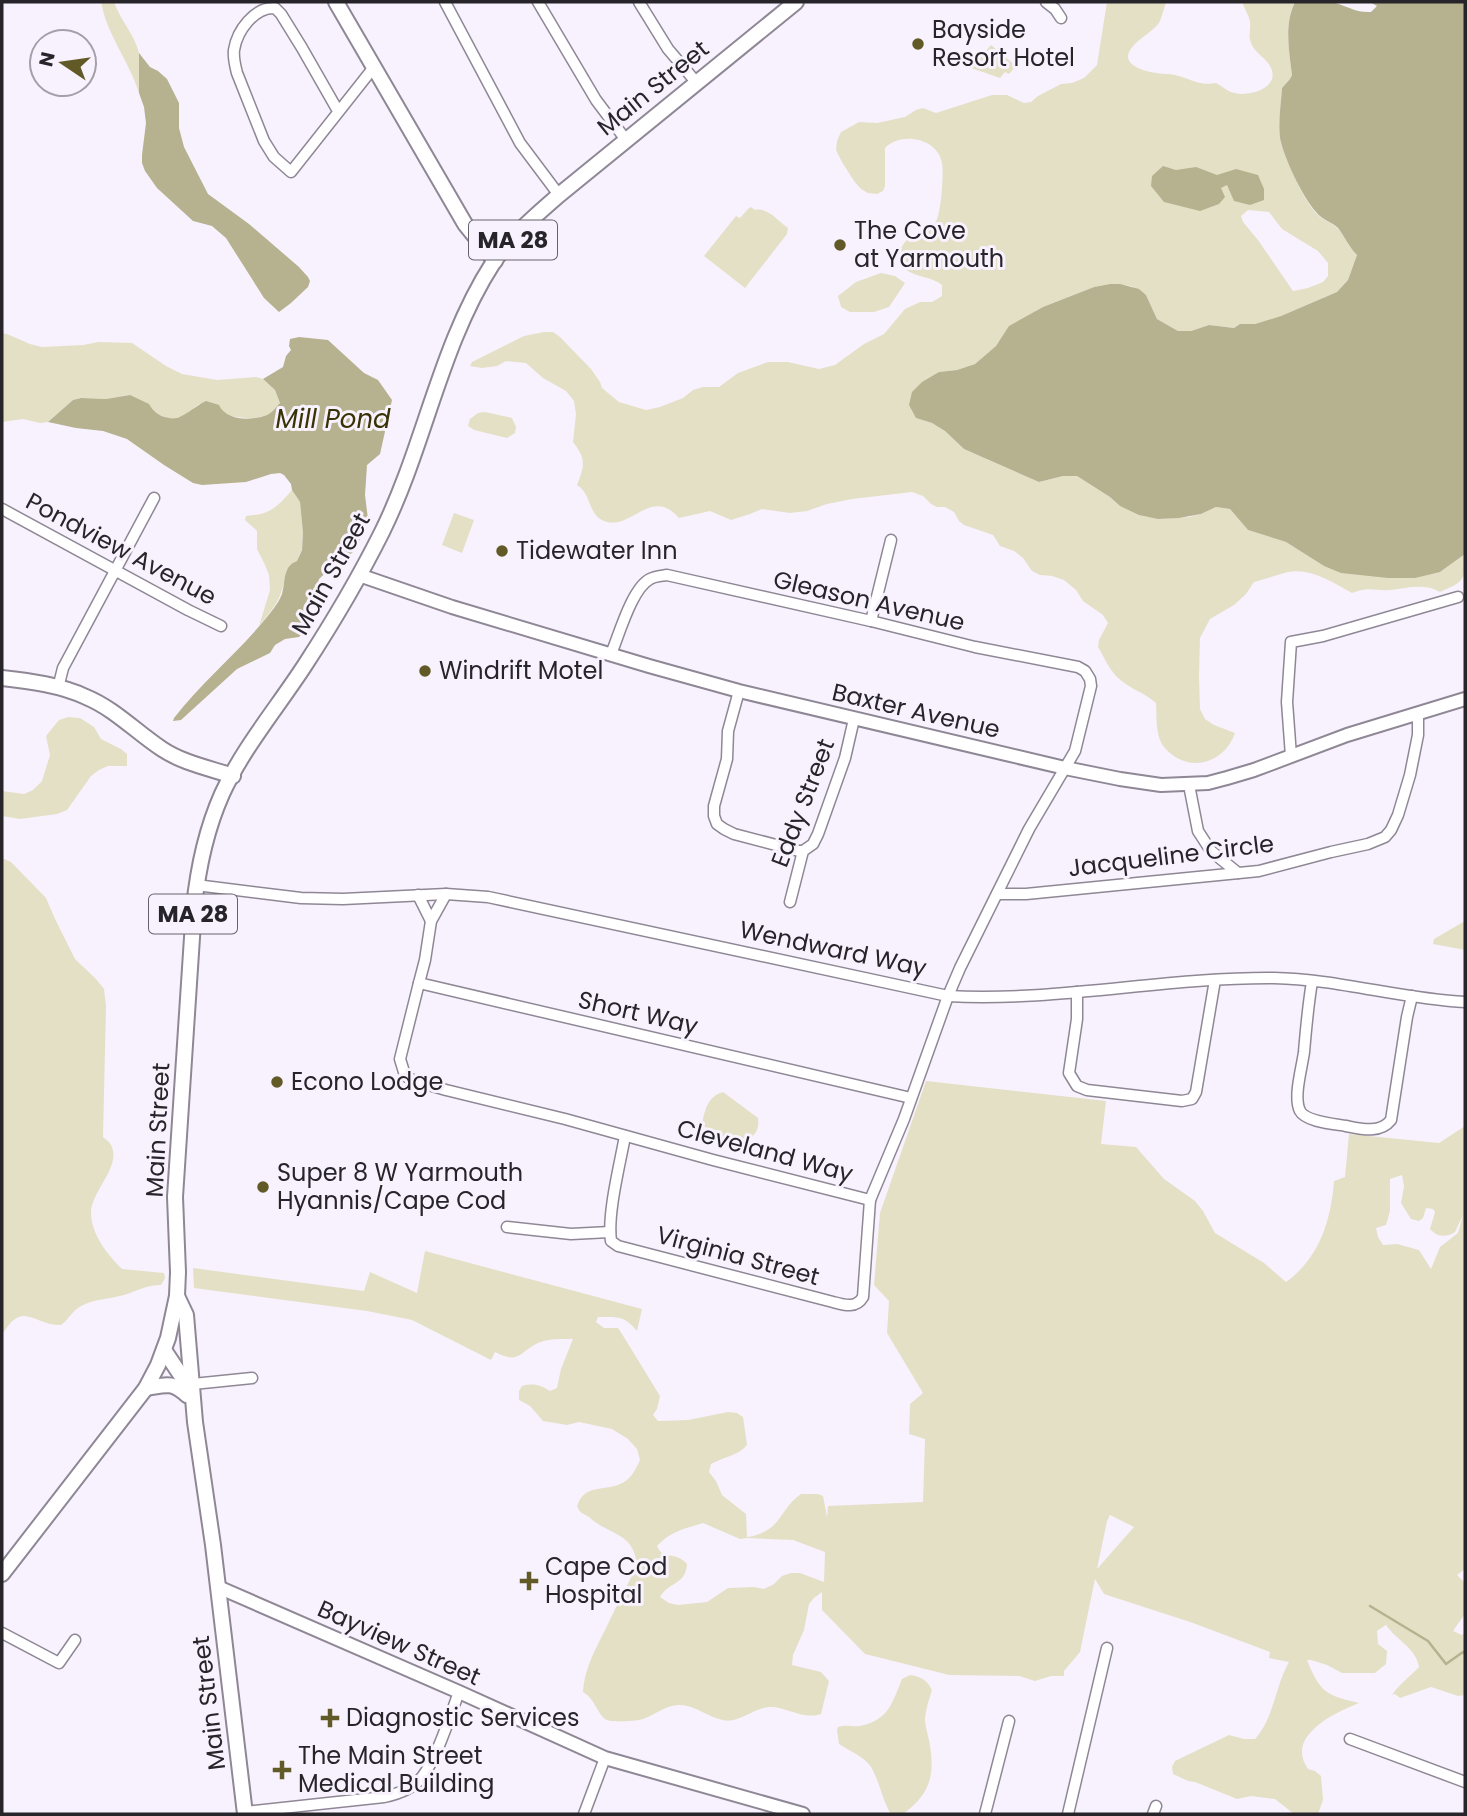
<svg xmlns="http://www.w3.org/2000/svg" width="1467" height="1816" font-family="Poppins,sans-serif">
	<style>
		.green { fill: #e4e0c6; fill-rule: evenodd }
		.water { fill: #b6b18f }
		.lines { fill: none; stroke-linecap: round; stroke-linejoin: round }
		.stream { stroke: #b6b18f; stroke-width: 2.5 }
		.minor-casing { stroke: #8f8795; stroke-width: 13 }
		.tertiary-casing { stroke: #8f8795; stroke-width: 16 }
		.secondary-casing { stroke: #8f8795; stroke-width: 18 }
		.primary-casing { stroke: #8f8795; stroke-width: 18 }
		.minor { stroke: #fff; stroke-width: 10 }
		.tertiary { stroke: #fff; stroke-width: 12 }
		.secondary { stroke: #fff; stroke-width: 14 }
		.primary { stroke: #fff; stroke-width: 14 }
		.poi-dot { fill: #615926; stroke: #f8f2fe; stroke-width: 2.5 }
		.labels { text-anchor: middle; stroke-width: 6; stroke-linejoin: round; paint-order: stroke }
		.shield { fill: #f8f2fe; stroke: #66626a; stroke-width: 2 }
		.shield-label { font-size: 23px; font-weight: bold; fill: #27242a }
		.poi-label { font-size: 24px; fill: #27242a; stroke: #f8f2fe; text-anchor: start }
		.street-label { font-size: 24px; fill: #27242a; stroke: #f8f2fe }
		.water-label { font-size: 26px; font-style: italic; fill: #393305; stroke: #f8f2fe }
	</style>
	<rect width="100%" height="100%" fill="#f8f2fe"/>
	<g class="green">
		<path d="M101 2H114C120 20 135 35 139 53 142 63 139 82 139 93 129 61 107 35 101 2Z"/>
		<path d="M1107 2H1166C1164 8 1162 17 1159 23 1152 32 1141 37 1134 45 1113 67 1153 74 1168 74 1186 75 1197 87 1216 83 1222 86 1228 92 1235 93 1249 97 1280 88 1271 68 1267 58 1255 54 1251 43 1248 36 1251 29 1250 22 1249 15 1244 8 1242 2H1295C1284 22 1289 52 1292 75L1290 79 1282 88C1281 104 1278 122 1280 138 1284 157 1305 204 1319 216 1325 221 1333 223 1338 229 1345 237 1349 247 1357 255L1348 280 1337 292 1281 316 1255 324H1240L1234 328 1209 325 1191 331H1178L1157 319 1146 295 1131 286 1110 284 1094 287 1043 307 1010 326 996 346 975 364 957 370 939 372 916 418 932 423 945 431 964 449 1039 482 1063 476H1077L1110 497 1120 506 1158 519 1189 517 1201 514 1216 507 1230 509 1248 530 1286 542 1324 566 1440 572 1465 554C1465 581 1465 581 1440 592 1424 583 1408 588 1391 590 1374 591 1370 586 1352 593 1332 582 1311 568 1288 572 1277 575 1265 579 1254 582L1246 594 1234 605 1210 619 1200 638 1199 677 1200 709 1205 719 1214 725 1235 733C1224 765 1186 774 1164 747 1155 735 1157 717 1156 703 1144 692 1129 689 1117 677 1109 669 1104 657 1098 647L1099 640 1108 623 1103 615 1083 601 1076 590 1064 580 1052 576 1040 575 1032 571 1023 558 1014 551 1000 546 993 535 964 525 959 521 954 512 945 507H937L931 504 923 496 912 492 852 499 827 504 807 511 790 513 762 509 750 514 731 520 710 511 679 518C650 485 630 534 602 520 588 513 591 493 577 485 585 465 586 459 573 442L576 414 574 401 566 391 543 378 526 363 506 361 497 366 482 368 470 366 472 362 524 336 544 332H553L560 337 591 369 600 382 602 388 619 402 646 410 660 407 683 398 693 390 703 387H719L738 373 768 362H788L819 369 835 365 864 344 884 334 905 309 920 302H932L942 296V285C932 277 917 277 906 270L899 254C906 231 922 236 935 223 941 217 944 173 942 163 938 138 901 131 885 148V186L883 191 877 194 868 193 861 189 854 181 842 162 836 150 837 141 841 132 859 122 877 123 905 117 916 110 923 108 936 113 992 95H1007L1024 103 1031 102 1038 96 1061 84 1072 83 1084 78 1097 65ZM1248 210 1269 212 1282 229 1318 251 1328 263V276L1323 282 1308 288 1293 291 1258 240 1243 222 1241 216Z"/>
		<polygon points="991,45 1016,66 1009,74 1005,72 1000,78 971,68"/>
		<path d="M751 207 755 210C768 207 778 221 788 228L787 234 745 288 704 256 736 216 740 218 748 209Z"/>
		<polygon points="881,273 895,276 905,283 889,307 874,312 850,312 841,307 838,296 856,282"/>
		<path d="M2 333 7 334 30 344 42 347 83 345 98 342 132 343 166 366 182 374 217 380 256 377 263 379 275 390 280 403 270 414 254 419 228 416 221 410 199 404C193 408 187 415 180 418 165 424 142 403 130 395L106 399 81 398 73 400 48 422 40 423 23 419 2 422Z"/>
		<polygon points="485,412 512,418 516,427 515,433 507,438 474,430 468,426 470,419 478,413"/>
		<path d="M292 490 300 502 303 533 302 549 297 561 286 571C282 599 276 605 259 626L270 590 269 575 265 565 257 549V531L245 520 246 516C252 515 259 515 264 513 276 509 284 499 292 490Z"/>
		<polygon points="454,513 474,520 462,553 442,545"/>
		<polygon points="68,717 80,718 94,727 101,739 121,749 127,754 127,766 108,766 99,770 91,776 67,810 57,814 20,819 2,816 2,791 24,794 33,790 42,781 50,755 46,736 59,720"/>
		<path d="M2 858 11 862 46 898 55 919 75 959 96 979 104 989 106 1006 103 1137C105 1139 109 1141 111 1145 122 1166 92 1190 91 1212 91 1234 107 1254 122 1269L164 1273 165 1278 161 1285C147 1285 137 1291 124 1295 110 1299 93 1299 81 1306 72 1311 69 1319 61 1325 32 1325 23 1299 2 1335Z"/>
		<polygon points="1465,921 1465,950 1433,944 1434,939"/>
		<path d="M926 1081 1106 1101 1101 1144 1136 1147 1164 1179 1195 1201 1203 1211 1215 1233 1264 1263 1286 1282C1319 1258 1331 1221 1334 1181L1345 1177 1349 1134 1439 1143 1465 1126V1569L1457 1575 1465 1583V1614L1453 1631 1462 1635 1465 1632V1695L1458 1696 1431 1687 1400 1698 1395 1694 1392 1695C1399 1684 1410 1677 1419 1667 1416 1648 1396 1640 1386 1625L1377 1631 1378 1644 1387 1651 1386 1664 1375 1673H1342L1327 1665 1311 1660H1307C1320 1692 1325 1695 1359 1703 1334 1713 1285 1736 1308 1769L1315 1771 1321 1776 1323 1800 1318 1814H1294L1275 1799 1251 1796 1237 1799 1195 1782 1188 1781 1173 1774 1172 1767 1175 1761 1229 1735 1244 1739H1255C1275 1716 1275 1686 1289 1662L1269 1658 1270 1652 1193 1623 1104 1594 1095 1579 1080 1652 1064 1671V1676H1051L1035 1681 1019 1676 949 1675 865 1654 822 1610V1592L814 1598 809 1604 804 1630 793 1655 792 1665 821 1672 829 1681 821 1714C802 1720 785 1706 769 1707 754 1708 738 1724 723 1720 707 1717 694 1704 678 1705 664 1706 655 1715 643 1719 637 1721 618 1722 611 1721 598 1720 597 1700 583 1692 584 1670 595 1650 605 1630 615 1609 626 1587 637 1566 634 1531 609 1536 589 1517 583 1513 580 1514 577 1506 585 1482 606 1493 624 1482 632 1477 636 1469 640 1460L637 1449 628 1439 612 1429 579 1422 567 1425 543 1421 530 1406 519 1400V1391L522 1386C534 1383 540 1385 550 1391L557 1388 561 1369 573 1339C561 1339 549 1338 538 1343 519 1352 520 1365 495 1352L491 1360 412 1320 367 1311 194 1288 193 1268 364 1291 370 1272 417 1293 425 1251 642 1309 637 1331C624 1315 617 1317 598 1317L596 1322 604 1328H618L622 1334 660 1396 657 1409 653 1415 658 1421 688 1420 728 1412 737 1413 743 1417 747 1445C738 1456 723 1457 711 1464L709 1472 716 1481 722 1495 746 1514 747 1537C783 1531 778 1510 801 1494H818L823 1496 827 1517 828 1506 923 1502 925 1439 909 1434 910 1404 923 1393 887 1333 889 1301 874 1285 880 1213ZM1402 1175 1404 1186 1401 1203 1411 1219 1419 1221 1423 1218 1426 1208 1433 1209 1435 1212 1430 1229C1437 1237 1446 1238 1455 1232L1463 1215 1458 1233 1440 1247 1431 1269 1419 1250 1397 1244 1383 1245 1378 1237 1376 1228 1386 1225 1390 1211V1179ZM1110 1515 1134 1527 1097 1569 1107 1521ZM703 1523 740 1539 747 1538 793 1540 825 1552 824 1582 800 1573H791L782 1576 774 1584 764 1589 754 1587 728 1588 707 1602 678 1605 669 1603 660 1597C668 1582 686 1585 687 1564 685 1562 682 1559 679 1558 669 1553 663 1559 657 1546 671 1531 684 1529 703 1523Z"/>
		<path d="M723 1092 758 1118C760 1130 754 1137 744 1142L725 1140 702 1125C704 1111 708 1096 723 1092Z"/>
		<path d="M910 1675C922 1677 927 1680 932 1690 929 1699 926 1709 925 1718 925 1728 929 1736 930 1746 935 1777 929 1795 903 1814H891C882 1800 880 1782 871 1767 864 1756 849 1751 839 1744L837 1730 838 1727C845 1724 852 1727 860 1726 889 1720 892 1703 902 1679Z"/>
	</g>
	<g class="water">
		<path d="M1295 2C1307 2 1320 0 1331 2 1346 5 1355 13 1371 12L1377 6 1370 2H1465V554L1440 572 1415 578H1388L1341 573 1324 566 1286 542 1248 530 1230 509 1216 507 1201 514 1179 518 1158 519 1139 515 1120 506 1110 497 1077 476H1063L1039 482 964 449 945 431 932 423 916 418 909 405 912 392 922 382 939 372 957 370 975 364 996 346 1009 326 1043 307 1094 287 1110 284H1120L1139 289 1146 295 1157 319 1178 331H1191L1209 325 1234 328 1240 324H1255L1281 316 1337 292 1348 280 1357 255C1349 247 1345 237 1338 228 1332 222 1322 220 1316 212 1302 196 1284 158 1280 138 1278 121 1281 104 1282 88L1290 79 1292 75C1289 51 1284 24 1295 2Z"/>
		<polygon points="139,53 150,67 158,71 167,79 179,103 179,128 184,147 208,194 249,224 299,267 308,277 310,281 308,287 291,303 279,312 264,298 226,238 212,226 193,221 157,188 145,171 142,163 142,155 146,123 144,107 139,93"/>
		<polygon points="1163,166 1176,170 1196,167 1217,175 1236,169 1258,175 1264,189 1264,200 1250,205 1234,201 1227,185 1221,188 1225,197 1219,204 1200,211 1164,202 1151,186 1152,176"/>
		<path d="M299 337 328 340 364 373 378 380 392 400 380 454 367 465 365 495 368 519 356 549 340 564 334 565 319 579 315 594 308 605V627L302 634 299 637 285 639 275 645 270 653 237 669 181 720 173 721 174 718C204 679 244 648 274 608 277 604 280 599 282 594 286 581 282 567 297 561L302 550 303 533 300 502 292 490 291 484 284 475 280 473 271 474 246 482 202 485 193 483 164 465 127 439 103 431 76 428 48 422 73 400 81 398 106 399 130 395 149 404C154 414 166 420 177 418 183 417 199 404 206 401L219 405C226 421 252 421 267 415 273 412 276 407 280 403L275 390 263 379 283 367 286 356 291 350 289 346 290 339Z"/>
	</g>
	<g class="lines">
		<polyline class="stream" points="1370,1606 1428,1641 1446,1664 1463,1652 1465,1654"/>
		<g class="minor-casing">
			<g id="minor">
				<polyline points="445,2 520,143 559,195"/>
				<polyline points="538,2 596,100 626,140"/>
				<polyline points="639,2 668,49 696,82"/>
				<polyline points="1046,2 1055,9 1061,18"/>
				<path d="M338 111 302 48 281 14 275 8C254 7 237 31 234 50 233 58 235 65 237 73L264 141 274 157 291 172 374 67"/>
				<polyline points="2,509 188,610 221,626"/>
				<polyline points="871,621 891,540"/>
				<polyline points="58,688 63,668 154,498"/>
				<polyline points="739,691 728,731 727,759 714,806 714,816 717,824 724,829 734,834 799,851 803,851"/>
				<polyline points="1291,756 1287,702 1291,642 1323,636 1458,597"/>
				<polyline points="1189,785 1198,831 1211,851 1238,873"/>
				<path d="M196 885 301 898 343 899 446 894 488 897 948 996C1057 1002 1165 977 1274 978 1338 979 1401 999 1465 1002"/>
				<polyline points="446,894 431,921 425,960 419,983 911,1098"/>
				<polyline points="997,894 1026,894 1259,871 1331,852 1368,844 1385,837 1391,830 1398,815 1410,775 1418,735 1418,714"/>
				<polyline points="418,895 431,921"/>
				<polyline points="790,902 803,851 813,844 818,834 845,758 854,719"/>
				<path d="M1312 982C1308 1005 1306 1029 1304 1052 1302 1068 1293 1097 1300 1111 1306 1122 1335 1124 1346 1126 1361 1129 1380 1134 1391 1120L1407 1017 1412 996"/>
				<path d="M419 983 400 1059 404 1072 407 1077 415 1081 446 1090 565 1119 713 1160 870 1200 904 1119 948 996 960 968 1029 829 1075 751 1091 686 1090 679 1085 671 1078 667 975 647 871 621 667 575C661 576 655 576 650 579 632 588 619 635 611 654"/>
				<polyline points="1077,992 1077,1019 1069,1073 1077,1086 1087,1090 1182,1101 1192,1099 1196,1092 1215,980"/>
				<path d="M625 1136C620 1164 607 1214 611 1241L618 1246 833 1302C844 1305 856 1309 863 1297L870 1200"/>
				<polyline points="507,1227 571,1234 610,1232"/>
				<polyline points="193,1384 252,1378"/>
				<polyline points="2,1633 59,1663 75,1640"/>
				<polyline points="1350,1739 1465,1782"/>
				<path d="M245 1812 384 1797C398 1794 413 1789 422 1777 437 1758 450 1716 459 1692"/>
				<polyline points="584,1814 605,1758"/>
				<polyline points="985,1814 1009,1721"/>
				<polyline points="1068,1814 1107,1648"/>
				<polyline points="1153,1814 1156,1806"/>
			</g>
		</g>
		<g class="tertiary-casing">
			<g id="tertiary">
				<polyline points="359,575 452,607 649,666 739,691 1065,768 1120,779 1161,785 1208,783 1227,778 1254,770 1347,735 1465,699"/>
				<polyline points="218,1587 459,1692 605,1758 803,1814"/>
			</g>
		</g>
		<g class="secondary-casing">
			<g id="secondary">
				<polyline points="336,2 465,224 495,261"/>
				<path d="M2 678C29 681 61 685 86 697 115 709 136 732 162 749 183 763 209 768 233 776"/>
				<polyline points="177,1296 186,1315 195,1422 213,1545 245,1814"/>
				<polyline points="164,1350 184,1380 187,1395"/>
				<path d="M146 1388C166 1385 171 1381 187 1395"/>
			</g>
		</g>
		<g class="primary-casing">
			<path id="primary" d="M2 1574 146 1388 158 1365 168 1338 177 1296 178 1272 175 1197 194 907C198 868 206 830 222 794 243 748 277 708 305 665 333 622 359 578 382 532 425 445 440 345 493 263 510 237 536 215 559 195L796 2"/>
		</g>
		<use href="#minor" class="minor"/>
		<use href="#tertiary" class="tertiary"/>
		<use href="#secondary" class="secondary"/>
		<use href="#primary" class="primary"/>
	</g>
	<g class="poi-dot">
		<circle cx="918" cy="44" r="7"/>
		<circle cx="840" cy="245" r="7"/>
		<circle cx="502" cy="551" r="7"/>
		<circle cx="425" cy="671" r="7"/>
		<circle cx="277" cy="1082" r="7"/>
		<circle cx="263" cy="1187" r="7"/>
		<path d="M525.5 1570.5h7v7h7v7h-7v7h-7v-7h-7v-7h7z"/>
		<path d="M326.5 1707.5h7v7h7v7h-7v7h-7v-7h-7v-7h7z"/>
		<path d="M278.5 1759.5h7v7h7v7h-7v7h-7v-7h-7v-7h7z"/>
	</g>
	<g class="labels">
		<g class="shield">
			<rect x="469" y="220.5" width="88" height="39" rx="5"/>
			<rect x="149" y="894.5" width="88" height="39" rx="5"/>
		</g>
		<g class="shield-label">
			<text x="513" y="248">MA 28</text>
			<text x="193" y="922">MA 28</text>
		</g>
		<g class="poi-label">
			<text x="932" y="38">Bayside<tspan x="932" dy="28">Resort Hotel</tspan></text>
			<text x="854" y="239">The Cove<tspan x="854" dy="28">at Yarmouth</tspan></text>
			<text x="516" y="559">Tidewater Inn</text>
			<text x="439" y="679">Windrift Motel</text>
			<text x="291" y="1090">Econo Lodge</text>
			<text x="277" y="1181">Super 8 W Yarmouth<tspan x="277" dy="28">Hyannis/Cape Cod</tspan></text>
			<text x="545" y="1575">Cape Cod<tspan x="545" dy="28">Hospital</tspan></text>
			<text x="346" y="1726">Diagnostic Services</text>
			<text x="298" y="1764">The Main Street<tspan x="298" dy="28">Medical Building</tspan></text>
		</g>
		<g class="street-label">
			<text transform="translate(653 88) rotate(-39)" y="8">Main Street</text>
			<text transform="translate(121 549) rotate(28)" y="8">Pondview Avenue</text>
			<text transform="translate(331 574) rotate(-61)" y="8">Main Street</text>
			<text transform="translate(869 601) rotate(13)" y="8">Gleason Avenue</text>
			<text transform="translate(916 711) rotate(13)" y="8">Baxter Avenue</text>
			<text transform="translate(803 803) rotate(-69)" y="8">Eddy Street</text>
			<text transform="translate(1171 856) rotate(-7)" y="8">Jacqueline Circle</text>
			<text transform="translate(833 949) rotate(12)" y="8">Wendward Way</text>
			<text transform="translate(638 1013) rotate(13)" y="8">Short Way</text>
			<text transform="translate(158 1130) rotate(-87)" y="8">Main Street</text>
			<text transform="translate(765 1151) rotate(15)" y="8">Cleveland Way</text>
			<text transform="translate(738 1256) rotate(15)" y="8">Virginia Street</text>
			<text transform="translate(399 1643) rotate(24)" y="8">Bayview Street</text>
			<text transform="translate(209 1703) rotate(-97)" y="8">Main Street</text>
		</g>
		<g class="water-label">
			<text x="333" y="428">Mill Pond</text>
		</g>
	</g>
	<rect width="1467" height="1816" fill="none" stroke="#27242a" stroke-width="7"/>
	<g transform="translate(63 63) rotate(283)"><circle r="33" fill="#f8f2fe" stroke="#a4a0a9" stroke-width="2"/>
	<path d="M0-5L12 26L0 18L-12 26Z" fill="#615926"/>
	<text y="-10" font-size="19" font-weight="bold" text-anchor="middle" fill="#27242a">N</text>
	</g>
</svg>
